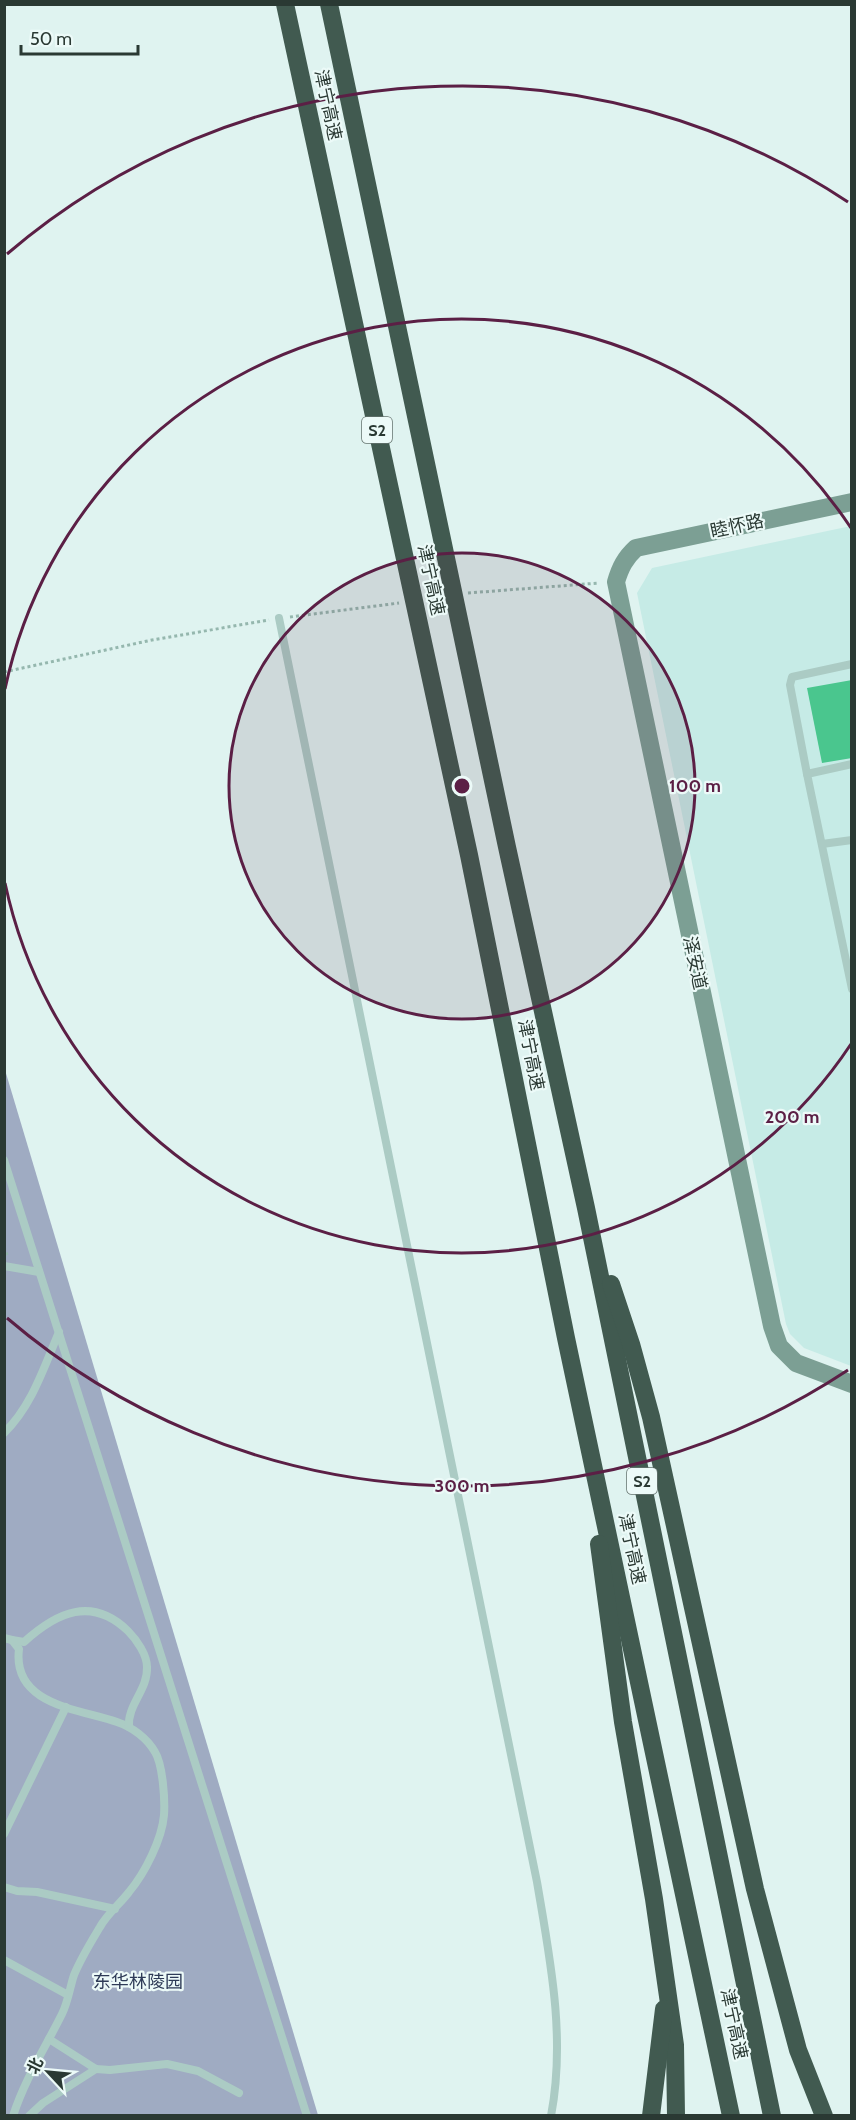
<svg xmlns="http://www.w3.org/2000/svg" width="856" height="2120" font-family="Cabin,'Noto Sans SC',sans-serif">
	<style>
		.green { fill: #9fabc2 }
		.plaza { fill: #c6ebe6 }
		.building { fill: #4ac68e }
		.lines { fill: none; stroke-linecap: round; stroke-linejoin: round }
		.path { stroke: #95b7ae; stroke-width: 3; stroke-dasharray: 3 3; stroke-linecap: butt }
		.lane { stroke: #abcbc4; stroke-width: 8 }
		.secondary { stroke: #7c9f94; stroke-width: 18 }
		.highway { stroke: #415a50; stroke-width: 18 }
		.ring { fill: none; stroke: #5b1f45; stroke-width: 3 }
		.labels { text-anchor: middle; stroke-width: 4.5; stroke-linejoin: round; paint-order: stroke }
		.shield { fill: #ecfaf8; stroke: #64736e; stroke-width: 1.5 }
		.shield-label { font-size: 16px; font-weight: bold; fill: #2a3933 }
		.street-label { font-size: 18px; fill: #2a3933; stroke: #ecfaf8 }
		.park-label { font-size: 18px; fill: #2e3b57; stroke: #ecfaf8 }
		.centre { fill: #5b1f45; stroke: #ecfaf8; stroke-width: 3 }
		.ring-label { font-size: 18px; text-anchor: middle; font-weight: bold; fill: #5b1f45; stroke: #ecfaf8; stroke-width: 4.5; stroke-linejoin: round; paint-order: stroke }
	</style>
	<rect width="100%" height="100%" fill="#dff3f0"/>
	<polygon class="green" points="5,1070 318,2115 5,2115"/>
	<polygon class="plaza" points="851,526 851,1366 804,1348 790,1334 786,1324 637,593 652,568"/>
	<polygon class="building" points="852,680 852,758 822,763 807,688"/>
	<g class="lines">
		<g class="path">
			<polyline points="468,593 599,583"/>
			<polyline points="290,617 399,603"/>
			<polyline points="4,672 152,640 269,620"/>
			<polyline points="4,1247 7,1255"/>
		</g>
		<g class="lane">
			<path d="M279 618 537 1882C550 1959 566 2037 551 2116"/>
			<polyline points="852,664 792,677 790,685 807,774 852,989"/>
			<polyline points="807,774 852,764"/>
			<polyline points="822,844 852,840"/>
			<polyline points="4,1160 307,2116"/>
			<polyline points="4,1266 39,1272"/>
			<path d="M4 1433C32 1406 44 1367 59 1332"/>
			<path d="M4 1638 12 1640 19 1649C12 1705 79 1709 117 1722 132 1727 147 1738 155 1752 163 1765 165 1800 164 1815 162 1839 145 1873 129 1892 120 1904 107 1914 100 1927 91 1942 81 1958 74 1975 70 1987 68 2002 62 2014 45 2048 25 2079 13 2116"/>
			<path d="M12 1640 24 1642C57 1612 92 1596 128 1631 137 1640 147 1655 147 1667 148 1690 127 1705 129 1727"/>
			<polyline points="4,1834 66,1707"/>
			<polyline points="4,1887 17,1891 37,1892 115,1909"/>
			<polyline points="4,1960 68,1995"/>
			<polyline points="49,2039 96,2069 110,2070 167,2064 198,2071 239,2093"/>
			<polyline points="29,2116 43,2103 96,2069"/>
		</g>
		<path class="secondary" d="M852 502 636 548C625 558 620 568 616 582L772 1326 779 1346 796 1363 852 1384"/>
		<g class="highway">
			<polyline points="285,4 469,855 566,1338 731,2116"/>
			<polyline points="329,4 507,847 586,1208 772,2116"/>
			<polyline points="611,1284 631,1344 651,1417 755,1889 798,2050 824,2116"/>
			<polyline points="599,1544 623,1722 654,1899 675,2045 676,2116"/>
			<polyline points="651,2116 664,2009"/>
		</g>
	</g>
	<circle cx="462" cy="786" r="233" fill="#5b1f45" fill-opacity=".12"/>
	<g class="ring">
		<circle cx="462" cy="786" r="233"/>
		<path d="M851 1044A467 467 0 0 1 5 883M5 689A467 467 0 0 1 851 528"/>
		<path d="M848 1370A700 700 0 0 1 7 1318M7 254A700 700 0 0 1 848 202"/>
	</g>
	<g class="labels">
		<g class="shield">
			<rect x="362" y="417" width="30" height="26" rx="4.5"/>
			<rect x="627" y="1468" width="30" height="26" rx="4.5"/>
		</g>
		<g class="shield-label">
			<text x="377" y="436">S2</text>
			<text x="642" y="1487">S2</text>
		</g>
		<g class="street-label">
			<text transform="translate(328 105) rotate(78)" y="6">津宁高速</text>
			<text transform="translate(737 526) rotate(-12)" y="6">睦怀路</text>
			<text transform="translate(431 580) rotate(78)" y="6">津宁高速</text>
			<text transform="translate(695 963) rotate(78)" y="6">泽安道</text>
			<text transform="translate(531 1055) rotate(79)" y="6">津宁高速</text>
			<text transform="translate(632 1549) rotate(78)" y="6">津宁高速</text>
			<text transform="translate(734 2024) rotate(78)" y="6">津宁高速</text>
		</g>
		<g class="park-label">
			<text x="138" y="1988">东华林陵园</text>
		</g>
	</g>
	<circle cx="462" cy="786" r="9" class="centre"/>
	<g class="ring-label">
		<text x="695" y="792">100 m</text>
		<text x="792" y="1123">200 m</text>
		<text x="462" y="1492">300 m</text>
	</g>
	<rect width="856" height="2120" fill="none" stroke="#2a3933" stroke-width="12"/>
	<g transform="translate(48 2072) rotate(296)" stroke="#ecfaf8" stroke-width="4.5" paint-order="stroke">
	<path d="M0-4.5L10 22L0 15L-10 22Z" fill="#2a3933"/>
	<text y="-9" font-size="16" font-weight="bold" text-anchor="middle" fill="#2a3933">北</text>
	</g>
	<path d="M21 45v9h117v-9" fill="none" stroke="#2a3933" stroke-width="3"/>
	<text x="30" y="45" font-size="18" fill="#2a3933" stroke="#ecfaf8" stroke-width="4.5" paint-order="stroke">50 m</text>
</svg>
